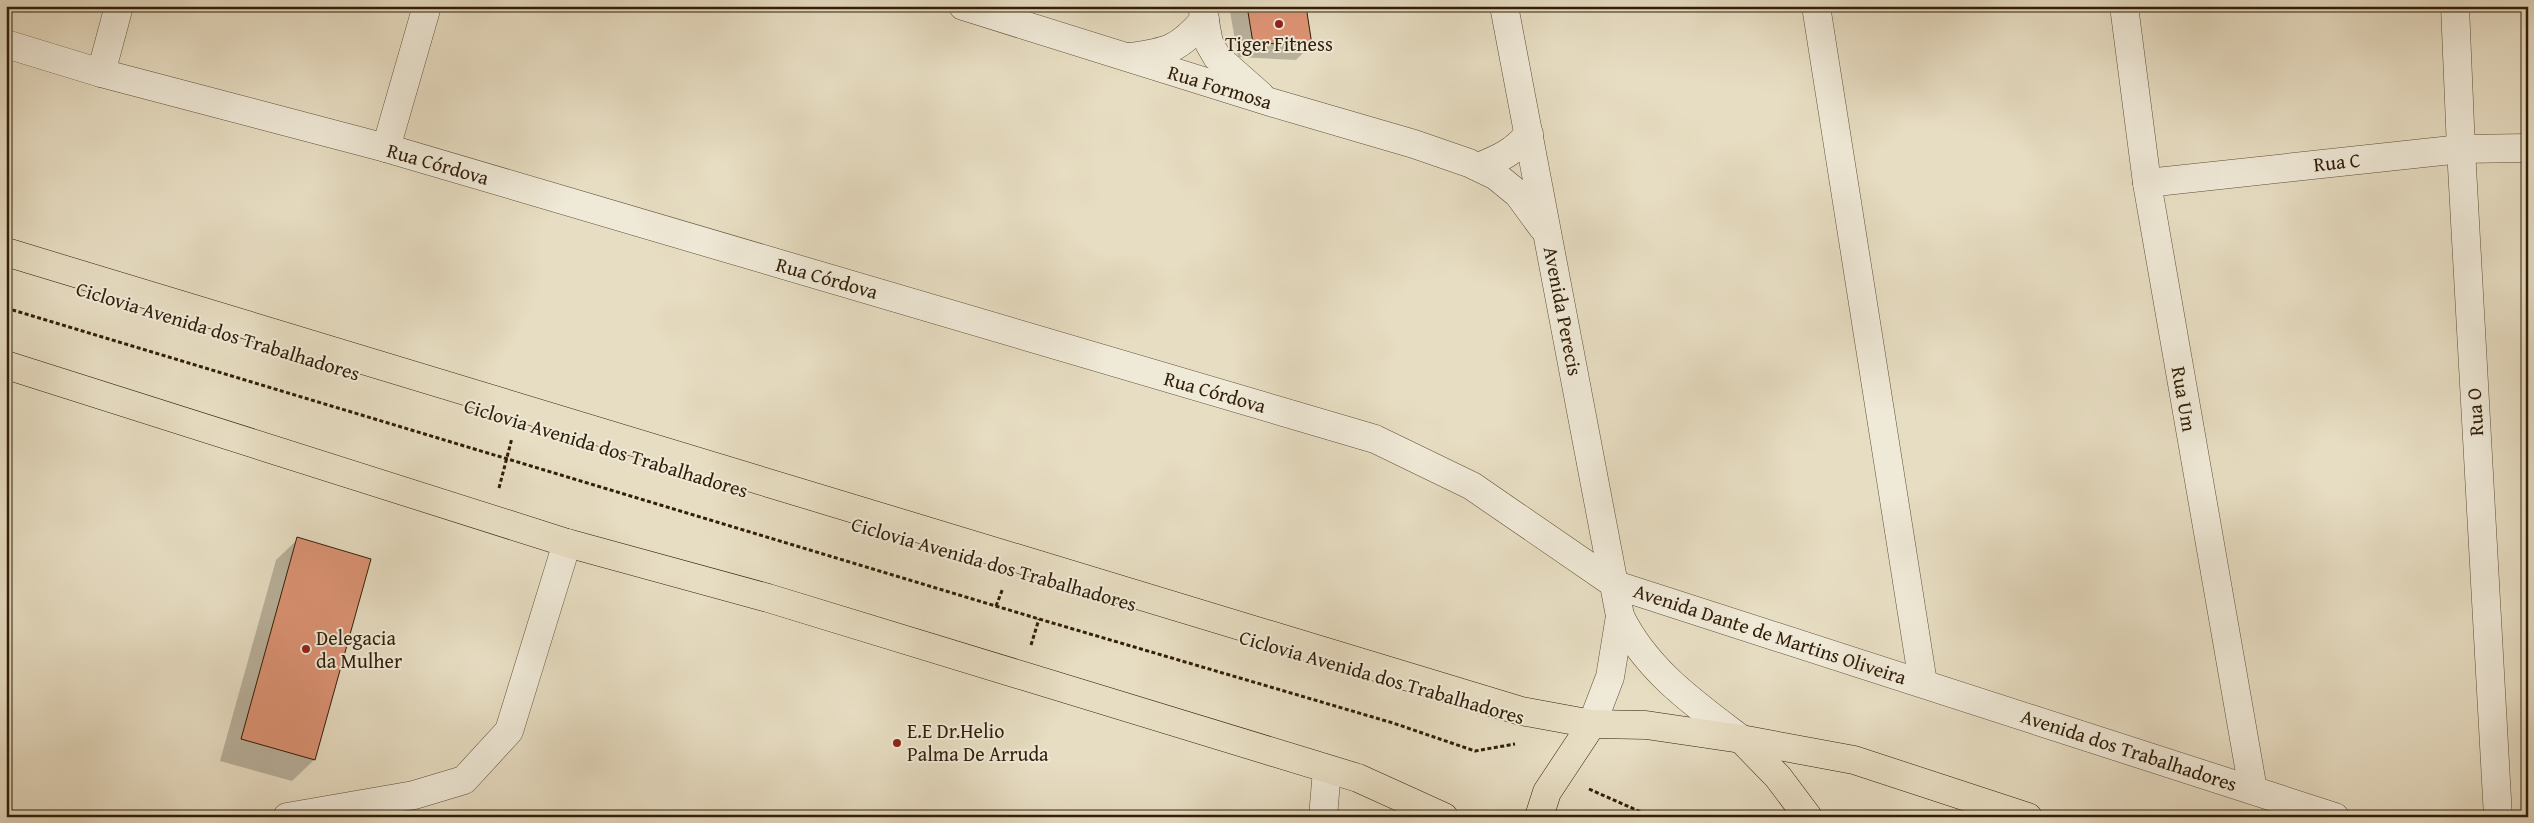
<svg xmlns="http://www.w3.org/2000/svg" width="2534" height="823" font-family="'Gentium Book Plus',serif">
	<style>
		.shadow { fill: #0003 }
		.building { fill: #dc9374; stroke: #311e08 }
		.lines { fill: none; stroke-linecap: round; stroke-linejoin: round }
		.minor-casing { stroke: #5e4e36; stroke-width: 29 }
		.major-casing { stroke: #311e08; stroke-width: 29 }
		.path { stroke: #311e08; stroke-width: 3; stroke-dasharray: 4 2.5; stroke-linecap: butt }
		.minor { stroke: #efe9d7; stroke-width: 28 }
		.major { stroke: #e7ddc2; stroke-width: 28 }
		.poi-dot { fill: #8f2418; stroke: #efe9d7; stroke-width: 2 }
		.labels { text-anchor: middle; stroke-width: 4; stroke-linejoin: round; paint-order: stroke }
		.poi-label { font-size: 20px; fill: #311e08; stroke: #efe9d7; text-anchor: start }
		.street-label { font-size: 20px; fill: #311e08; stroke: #efe9d7 }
	</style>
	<rect width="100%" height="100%" fill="#e7ddc2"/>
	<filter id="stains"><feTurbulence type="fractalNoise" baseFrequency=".004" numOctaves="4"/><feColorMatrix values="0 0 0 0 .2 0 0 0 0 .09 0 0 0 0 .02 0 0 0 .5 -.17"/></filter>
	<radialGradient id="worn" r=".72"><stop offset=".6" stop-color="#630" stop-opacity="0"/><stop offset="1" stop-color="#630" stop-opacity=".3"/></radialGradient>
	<g class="shadow">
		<polygon points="1229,6 1304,6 1311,45 1296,60 1238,57"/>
		<polygon points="298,539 370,559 314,760 292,781 220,761 276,560"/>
	</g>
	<g class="building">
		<polygon points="1247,6 1306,6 1312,45 1253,43"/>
		<polygon points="297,537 371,559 315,760 241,739"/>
	</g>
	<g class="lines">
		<g class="minor-casing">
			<g id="minor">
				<polyline points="963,6 1270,102 1414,144 1469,163 1496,176 1518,194 1543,228"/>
				<polyline points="1202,6 1209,43 1217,57 1260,95"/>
				<polyline points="1504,6 1620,616 1610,677 1592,724"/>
				<polyline points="1816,6 1923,683"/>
				<polyline points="2124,6 2147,183 2253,790"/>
				<polyline points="2455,6 2461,149 2498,817"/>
				<polyline points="6,44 101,73 386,148 1375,439 1472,486 1616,585 2335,817"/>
				<path d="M1130 57C1168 52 1179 49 1205 19"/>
				<polyline points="101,73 119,6"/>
				<polyline points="386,148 427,6"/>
				<path d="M1478 167C1499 159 1514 152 1529 134"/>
				<polyline points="2147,183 2461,149 2528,148"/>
				<path d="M1620 616C1646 670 1695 704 1741 739"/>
				<polyline points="287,817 414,795 464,780 509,731 567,543"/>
				<polyline points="1323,817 1327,770"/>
			</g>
		</g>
		<g class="major-casing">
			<g id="major">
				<polyline points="6,252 1521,711 1592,724 1646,725 1741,739 1854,760 2028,817"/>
				<polyline points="6,365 567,543 768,598 1358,778 1444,817"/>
				<polyline points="1741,739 1778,777 1808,817"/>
				<polyline points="1539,817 1547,792 1592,724"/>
			</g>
		</g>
		<g class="path">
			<polyline points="6,308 1039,619 1393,723 1475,751 1515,744"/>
			<polyline points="499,488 512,438"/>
			<polyline points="996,606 1003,588"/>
			<polyline points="1031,645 1039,619"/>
			<polyline points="1589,789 1652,817"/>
		</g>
		<use href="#minor" class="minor"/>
		<use href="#major" class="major"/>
	</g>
	<g class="poi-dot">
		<circle cx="1279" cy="24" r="5"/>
		<circle cx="306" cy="649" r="5"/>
		<circle cx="897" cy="743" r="5"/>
	</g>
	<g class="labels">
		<g class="poi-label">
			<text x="1279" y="51" text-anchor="middle">Tiger Fitness</text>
			<text x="316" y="645">Delegacia<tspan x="316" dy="23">da Mulher</tspan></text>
			<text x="907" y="738">E.E Dr.Helio<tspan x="907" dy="23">Palma De Arruda</tspan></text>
		</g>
		<g class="street-label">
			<text transform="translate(1220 87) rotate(17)" y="7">Rua Formosa</text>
			<text transform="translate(2337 162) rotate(-6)" y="7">Rua C</text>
			<text transform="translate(438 164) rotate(16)" y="7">Rua Córdova</text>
			<text transform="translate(827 278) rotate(16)" y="7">Rua Córdova</text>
			<text transform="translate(1563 311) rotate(79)" y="7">Avenida Perecis</text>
			<text transform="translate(218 331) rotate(17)" y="7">Ciclovia Avenida dos Trabalhadores</text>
			<text transform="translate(1215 392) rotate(16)" y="7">Rua Córdova</text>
			<text transform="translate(2184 399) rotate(80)" y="7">Rua Um</text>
			<text transform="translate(2475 412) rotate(-93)" y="7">Rua O</text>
			<text transform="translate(606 448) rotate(17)" y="7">Ciclovia Avenida dos Trabalhadores</text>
			<text transform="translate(994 564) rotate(16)" y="7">Ciclovia Avenida dos Trabalhadores</text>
			<text transform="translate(1770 634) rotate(18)" y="7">Avenida Dante de Martins Oliveira</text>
			<text transform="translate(1382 677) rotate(16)" y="7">Ciclovia Avenida dos Trabalhadores</text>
			<text transform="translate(2129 750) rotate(18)" y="7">Avenida dos Trabalhadores</text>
		</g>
	</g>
	<rect width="2534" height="823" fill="none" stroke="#e7ddc2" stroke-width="25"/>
	<rect x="8" y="8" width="2519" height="808" fill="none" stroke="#311e08" stroke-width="2.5"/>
	<rect x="12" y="12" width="2509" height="798" fill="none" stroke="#311e08"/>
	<rect width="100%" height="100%" filter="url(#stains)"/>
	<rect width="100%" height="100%" fill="url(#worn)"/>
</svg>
